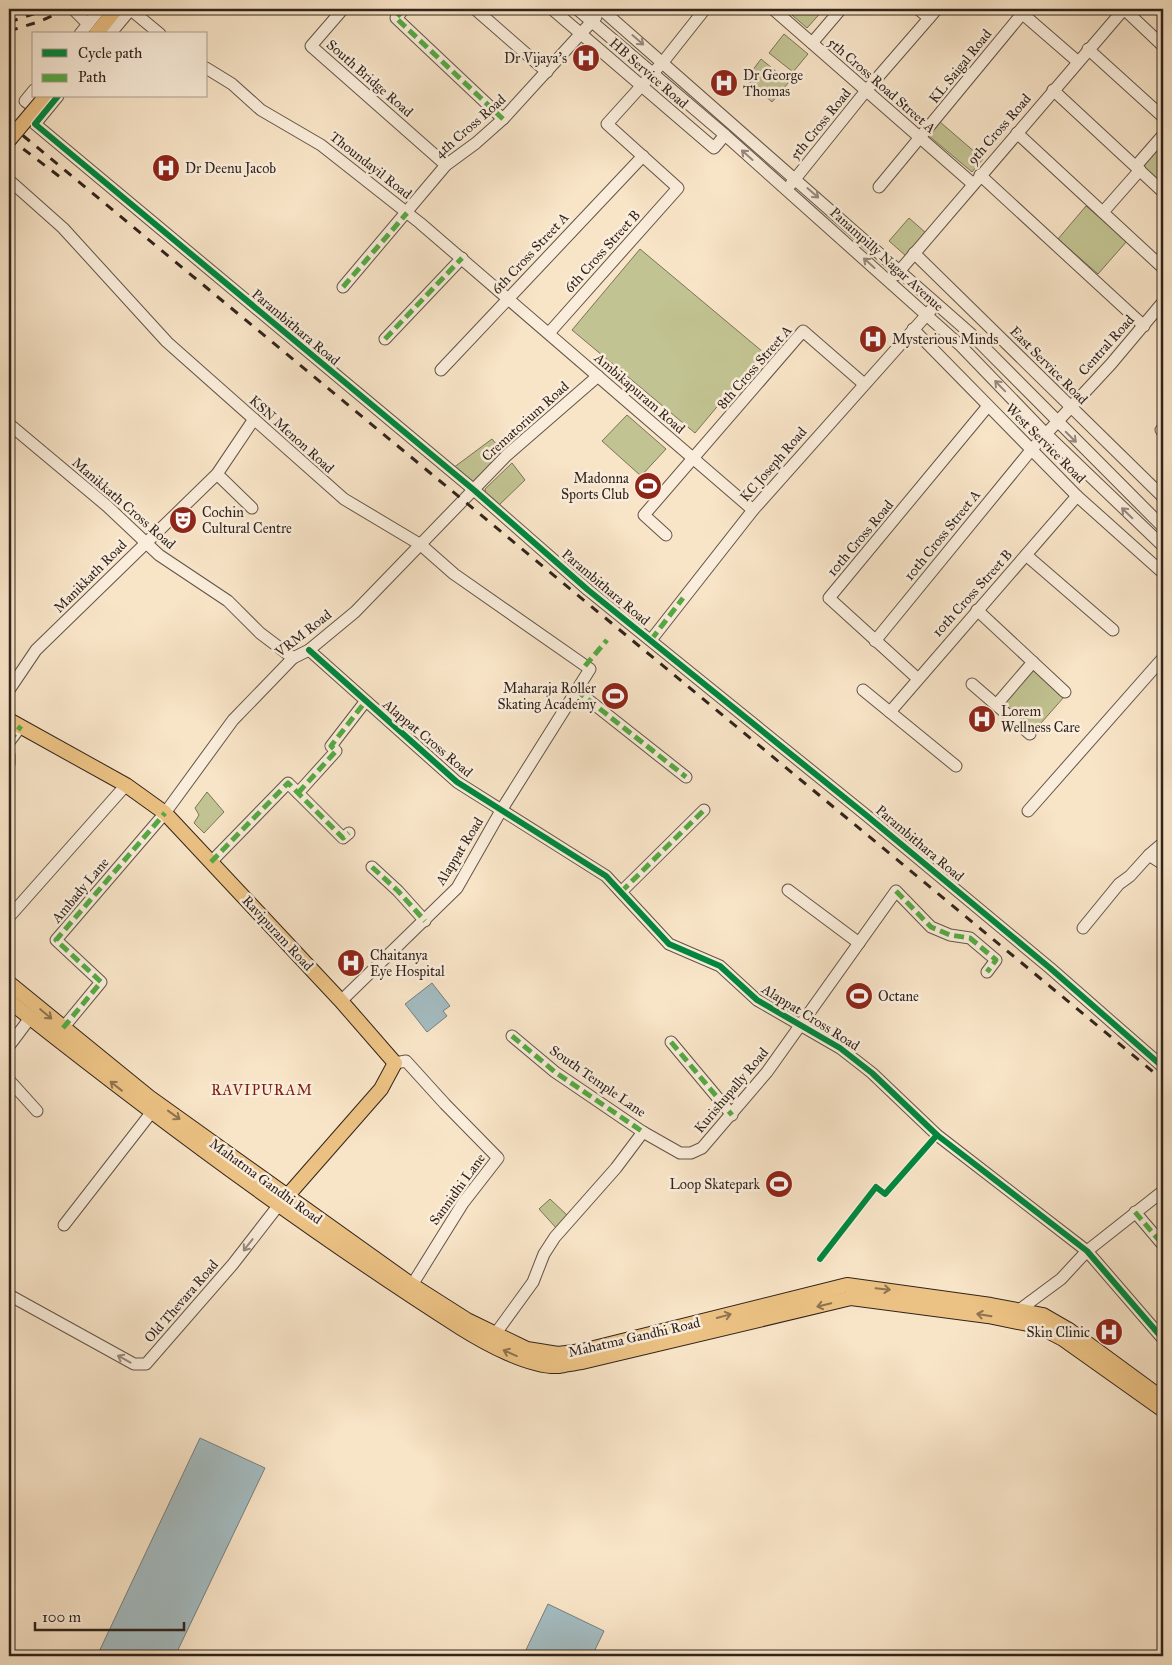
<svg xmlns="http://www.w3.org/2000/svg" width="1172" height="1665" font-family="'IM FELL Great Primer',serif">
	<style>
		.green { fill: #c2c392; stroke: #7a7458 }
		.water { fill: #a3bbc0; stroke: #757f7f }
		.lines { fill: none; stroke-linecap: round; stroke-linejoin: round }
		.minor-casing { stroke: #635448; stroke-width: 13 }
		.major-casing { stroke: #31241d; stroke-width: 16 }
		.minor { stroke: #faeddb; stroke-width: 11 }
		.major { stroke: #ecc284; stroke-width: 14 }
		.rail { stroke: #31241d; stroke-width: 3; stroke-dasharray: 9 9; stroke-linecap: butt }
		.major-bridge-casing { stroke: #31241d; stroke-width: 16; stroke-linecap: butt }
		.major-bridge { stroke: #ecc284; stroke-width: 14 }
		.quiet { stroke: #54aa43; stroke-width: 5; stroke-dasharray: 10 5; stroke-linecap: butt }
		.cycleway-casing { stroke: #faeddb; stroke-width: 9 }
		.cycleway { stroke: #00873e; stroke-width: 6 }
		.oneway { stroke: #96887c }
		.oneway2 { stroke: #8e7350 }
		.labels { text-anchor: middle; stroke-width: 5; stroke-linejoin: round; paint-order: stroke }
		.poi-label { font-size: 14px; fill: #31241d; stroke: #faeddb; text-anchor: start }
		.street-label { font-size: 14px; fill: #31241d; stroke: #faeddb }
		.neighbourhood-label { font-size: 15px; letter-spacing: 1px; fill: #7a1f14; stroke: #faeddb }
	</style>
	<rect width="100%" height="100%" fill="#f8e4c7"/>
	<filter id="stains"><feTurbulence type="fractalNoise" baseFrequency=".004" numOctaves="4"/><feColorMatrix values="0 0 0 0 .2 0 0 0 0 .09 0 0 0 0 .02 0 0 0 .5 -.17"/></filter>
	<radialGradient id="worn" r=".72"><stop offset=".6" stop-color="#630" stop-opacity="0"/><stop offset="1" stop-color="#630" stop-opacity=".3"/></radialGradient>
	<g class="green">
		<polygon points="785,9 824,9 807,28"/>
		<polygon points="784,34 808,54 793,72 769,53"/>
		<polygon points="761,59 789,82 772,102 746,79"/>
		<polygon points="940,122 983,159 972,172 929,136"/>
		<polygon points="1163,140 1163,186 1140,165"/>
		<polygon points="1086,206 1127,241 1098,274 1058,239"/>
		<polygon points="909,218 926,233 906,256 889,241"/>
		<polygon points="640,249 763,352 695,433 572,330"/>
		<polygon points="627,415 666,449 641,476 602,441"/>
		<polygon points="492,439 502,451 473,484 453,468"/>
		<polygon points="512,463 525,480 498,506 486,496 485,489"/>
		<polygon points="1032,669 1064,697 1034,731 1005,706 1005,700"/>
		<polygon points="207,792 224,812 204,833 194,823 199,815 195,808"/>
		<polygon points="550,1199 568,1216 558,1230 539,1209"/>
	</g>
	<g class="water">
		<polygon points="432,983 450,1006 443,1011 447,1016 427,1032 405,1004"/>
		<polygon points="200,1438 265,1468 175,1656 97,1656"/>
		<polygon points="548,1604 604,1631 592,1656 523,1656"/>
	</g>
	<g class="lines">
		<g class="minor-casing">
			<g id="minor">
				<polyline points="73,9 88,24"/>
				<polyline points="343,9 311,46 446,165"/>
				<polyline points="404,9 396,18 503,119"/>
				<polyline points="475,9 547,72"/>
				<polyline points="552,9 714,148 725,135"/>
				<polyline points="577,9 725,135 961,346 1045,433 1163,546"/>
				<polyline points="601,9 972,335 1163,527"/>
				<polyline points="773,9 973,184"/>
				<polyline points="918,9 929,18"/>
				<polyline points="1017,9 1077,61"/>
				<polyline points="1124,9 1163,46"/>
				<polyline points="131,10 160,34"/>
				<polyline points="80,34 100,9"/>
				<polyline points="110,34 131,9"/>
				<polyline points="812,43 841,9"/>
				<polyline points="1088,49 1163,117"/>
				<polyline points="206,68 232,84 261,110 321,145 420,223 753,510"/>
				<polyline points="34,90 25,101 42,114"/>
				<polyline points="1053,90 1163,192"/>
				<polyline points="58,96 35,124 474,490 588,590 866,815 1050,968 1163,1067"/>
				<polyline points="1017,133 1163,268"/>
				<polyline points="1136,166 1163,135"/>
				<polyline points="980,175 1144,326"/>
				<polyline points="9,180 63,228 167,342 344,499 421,545 454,574 590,669 502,809 457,888 341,1001"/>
				<polyline points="791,184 865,92 937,9"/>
				<polyline points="879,187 1026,9"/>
				<polyline points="1103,212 1140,170"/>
				<polyline points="914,253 1163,497"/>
				<polyline points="896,275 1124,9"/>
				<polyline points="343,287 446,165 476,143 503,119 596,17"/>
				<polyline points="913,329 1077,496 1163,573"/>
				<polyline points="549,333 678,188 607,124 663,62 705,9"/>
				<polyline points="385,339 462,258"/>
				<polyline points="441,370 643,156"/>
				<polyline points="9,424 107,506 159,555 228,601 260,633 293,658"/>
				<polyline points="1161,430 1163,428"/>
				<polyline points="217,474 252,508"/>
				<polyline points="666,535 644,515 803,331 864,384"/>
				<polyline points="1026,555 1113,630"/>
				<polyline points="977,610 1065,692"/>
				<polyline points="651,640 753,510 931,310"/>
				<polyline points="875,641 1032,449 1111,364 1163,302"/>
				<polyline points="309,650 457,782 606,876 669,944 720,966 757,1000 840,1048 872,1073 937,1135 1087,1251 1163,1339"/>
				<polyline points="917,678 829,598 988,406"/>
				<polyline points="972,684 1030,734"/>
				<polyline points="9,690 36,650 217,474 254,419"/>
				<polyline points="576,690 686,777"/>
				<polyline points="863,690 956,766"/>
				<polyline points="997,704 1033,662"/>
				<polyline points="890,712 1077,496"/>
				<polyline points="9,742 21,726"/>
				<polyline points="9,755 9,764"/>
				<polyline points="298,793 336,751 331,746 365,702"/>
				<polyline points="1028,811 1163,658"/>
				<polyline points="1149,855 1163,864"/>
				<polyline points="211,862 288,783 343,838 349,833"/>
				<polyline points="372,867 398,891 425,921"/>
				<polyline points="788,890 859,943"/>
				<polyline points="621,892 704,810"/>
				<polyline points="9,917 126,785"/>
				<polyline points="1083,928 1119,884 1130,876 1149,855 1163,843"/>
				<polyline points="63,1028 101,982 56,940 165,813 233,720 293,658 309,650 355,612 507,455 598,376"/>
				<polyline points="512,1036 555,1072 643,1132 680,1153 691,1153 702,1148 767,1072 896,891 931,927 950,935 970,938 996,960 987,972"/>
				<polyline points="671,1042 732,1115"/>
				<polyline points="9,1046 30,1018"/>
				<polyline points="395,1063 406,1061 445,1104 498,1158 463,1203 412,1285"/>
				<polyline points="9,1080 37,1111"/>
				<polyline points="1135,1212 1163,1245"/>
				<polyline points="64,1225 151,1113"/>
				<polyline points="9,1295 134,1364 146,1364 233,1264 278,1206"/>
				<polyline points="1019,1310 1061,1279 1087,1251 1163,1191"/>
				<polyline points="496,1333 533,1282 544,1254 555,1237 616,1168 643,1132"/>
			</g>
		</g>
		<g class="major-casing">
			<g id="major">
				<polyline points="96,34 116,9"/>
				<polyline points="9,720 126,785 165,813 341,1001 395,1063 381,1089 282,1202"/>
				<polyline points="9,983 149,1097 412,1285 467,1320 527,1349 558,1354 582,1351 847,1285 991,1305 1043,1315 1069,1330 1163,1399"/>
				<path d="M9 1001C155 1117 304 1228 461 1328 485 1343 530 1368 559 1366 566 1365 574 1363 582 1362L851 1298 988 1316 1038 1326 1063 1339 1163 1410"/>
			</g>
		</g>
		<use href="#minor" class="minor"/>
		<use href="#major" class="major"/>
		<g class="rail">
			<polyline points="9,22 49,9"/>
			<polyline points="9,31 38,22 68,9"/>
			<polyline points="9,124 1163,1080"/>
			<polyline points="9,138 60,177"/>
		</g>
		<g class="major-bridge-casing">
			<polyline id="major-bridge" points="9,140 46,96"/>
		</g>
		<use href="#major-bridge" class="major-bridge"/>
		<g class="quiet">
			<polyline points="404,9 396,18 503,119"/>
			<polyline points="343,287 407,213"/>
			<polyline points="385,339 462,258"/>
			<polyline points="651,640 683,598"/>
			<polyline points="585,666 607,640"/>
			<polyline points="576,690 686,777"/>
			<polyline points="9,742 21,726"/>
			<polyline points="9,755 9,764"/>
			<polyline points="298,793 336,751 331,746 365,702"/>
			<polyline points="211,862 288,783 343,838 349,833"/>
			<polyline points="372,867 398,891 425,921"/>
			<polyline points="896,891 931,927 950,935 970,938 996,960 987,972"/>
			<polyline points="621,892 704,810"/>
			<polyline points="63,1028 101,982 56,940 165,813"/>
			<polyline points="512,1036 555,1072 643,1132"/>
			<polyline points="671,1042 732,1115"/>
			<polyline points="1135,1212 1163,1245"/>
			<polyline points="1161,1397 1163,1395"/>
		</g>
		<g class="cycleway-casing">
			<g id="cycleway">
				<polyline points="58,96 35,124 474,490 588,590 866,815 1050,968 1163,1067"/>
				<polyline points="309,650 457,782 606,876 669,944 720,966 757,1000 840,1048 872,1073 937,1135 1087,1251 1163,1339"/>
				<polyline points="820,1259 876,1187 885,1194 937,1135"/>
			</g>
		</g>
		<use href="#cycleway" class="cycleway"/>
	</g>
	<defs><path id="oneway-shaft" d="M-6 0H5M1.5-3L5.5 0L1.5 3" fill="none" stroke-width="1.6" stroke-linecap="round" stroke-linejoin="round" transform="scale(1.25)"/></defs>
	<g class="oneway">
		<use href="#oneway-shaft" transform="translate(638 40) rotate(41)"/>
		<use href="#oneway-shaft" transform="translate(747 155) rotate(-138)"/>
		<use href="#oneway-shaft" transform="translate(813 193) rotate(41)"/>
		<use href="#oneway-shaft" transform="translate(869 263) rotate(-138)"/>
		<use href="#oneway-shaft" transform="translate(1000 386) rotate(-134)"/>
		<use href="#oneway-shaft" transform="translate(1071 437) rotate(45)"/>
		<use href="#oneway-shaft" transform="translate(1127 513) rotate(-136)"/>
		<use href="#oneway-shaft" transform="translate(248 1245) rotate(128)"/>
		<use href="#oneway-shaft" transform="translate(124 1359) rotate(-151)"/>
	</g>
	<g class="oneway2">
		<use href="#oneway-shaft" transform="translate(46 1014) rotate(40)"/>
		<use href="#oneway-shaft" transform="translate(116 1086) rotate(-142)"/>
		<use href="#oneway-shaft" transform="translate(174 1115) rotate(36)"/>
		<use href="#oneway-shaft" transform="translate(883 1289) rotate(6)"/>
		<use href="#oneway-shaft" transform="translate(824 1305) rotate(166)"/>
		<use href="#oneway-shaft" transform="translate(984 1315) rotate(-171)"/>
		<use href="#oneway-shaft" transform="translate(724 1316) rotate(-15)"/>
		<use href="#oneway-shaft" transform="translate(510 1353) rotate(-156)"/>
	</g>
	<defs>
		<g id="hospital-disc" transform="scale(1.4375)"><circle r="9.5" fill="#8f2418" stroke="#faeddb"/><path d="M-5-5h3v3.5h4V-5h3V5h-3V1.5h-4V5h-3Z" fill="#fff"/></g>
		<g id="stadium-disc" transform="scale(1.4375)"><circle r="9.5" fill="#8f2418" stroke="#faeddb"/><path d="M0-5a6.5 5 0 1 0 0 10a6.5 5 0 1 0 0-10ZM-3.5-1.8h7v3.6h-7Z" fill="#fff"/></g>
		<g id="theatre-disc" transform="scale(1.4375)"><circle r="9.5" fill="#8f2418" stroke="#faeddb"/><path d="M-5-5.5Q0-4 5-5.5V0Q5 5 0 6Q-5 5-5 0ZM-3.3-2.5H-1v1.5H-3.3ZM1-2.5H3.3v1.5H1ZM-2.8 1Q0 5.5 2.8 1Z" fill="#fff"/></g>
	</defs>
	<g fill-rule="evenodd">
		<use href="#hospital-disc" x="586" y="58"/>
		<use href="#hospital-disc" x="724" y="83"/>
		<use href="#hospital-disc" x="166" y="168"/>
		<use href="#hospital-disc" x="873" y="339"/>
		<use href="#stadium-disc" x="648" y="486"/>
		<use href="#theatre-disc" x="183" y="520"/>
		<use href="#stadium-disc" x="615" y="696"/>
		<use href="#hospital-disc" x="982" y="719"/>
		<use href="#hospital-disc" x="351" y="963"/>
		<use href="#stadium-disc" x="859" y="996"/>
		<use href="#stadium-disc" x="779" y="1184"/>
		<use href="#hospital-disc" x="1109" y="1332"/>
	</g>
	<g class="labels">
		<g class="poi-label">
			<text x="567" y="63" text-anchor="end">Dr Vijaya's</text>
			<text x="743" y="80">Dr George<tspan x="743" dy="16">Thomas</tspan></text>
			<text x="185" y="173">Dr Deenu Jacob</text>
			<text x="892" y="344">Mysterious Minds</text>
			<text x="629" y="483" text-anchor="end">Madonna<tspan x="629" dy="16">Sports Club</tspan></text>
			<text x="202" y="517">Cochin<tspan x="202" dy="16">Cultural Centre</tspan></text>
			<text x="596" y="693" text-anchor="end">Maharaja Roller<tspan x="596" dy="16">Skating Academy</tspan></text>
			<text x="1001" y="716">Lorem<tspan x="1001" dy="16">Wellness Care</tspan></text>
			<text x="370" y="960">Chaitanya<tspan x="370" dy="16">Eye Hospital</tspan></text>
			<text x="878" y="1001">Octane</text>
			<text x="760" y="1189" text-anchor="end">Loop Skatepark</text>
			<text x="1090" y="1337" text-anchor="end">Skin Clinic</text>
		</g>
		<g class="street-label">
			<text transform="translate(960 66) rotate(-51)" y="5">KL Saigal Road</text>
			<text transform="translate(649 73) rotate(41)" y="5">HB Service Road</text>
			<text transform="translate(370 78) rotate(41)" y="5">South Bridge Road</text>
			<text transform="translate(882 85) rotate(41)" y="5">5th Cross Road Street A</text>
			<text transform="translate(820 124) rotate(-51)" y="5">5th Cross Road</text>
			<text transform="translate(470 126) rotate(-41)" y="5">4th Cross Road</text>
			<text transform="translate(999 129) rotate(-49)" y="5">9th Cross Road</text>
			<text transform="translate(371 165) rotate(38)" y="5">Thoundayil Road</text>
			<text transform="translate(602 251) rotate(-48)" y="5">6th Cross Street B</text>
			<text transform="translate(530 253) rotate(-47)" y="5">6th Cross Street A</text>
			<text transform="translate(887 259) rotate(42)" y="5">Panampilly Nagar Avenue</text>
			<text transform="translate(296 327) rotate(40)" y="5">Parambithara Road</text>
			<text transform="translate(1106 345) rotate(-48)" y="5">Central Road</text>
			<text transform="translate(1049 365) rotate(45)" y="5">East Service Road</text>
			<text transform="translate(754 367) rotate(-49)" y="5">8th Cross Street A</text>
			<text transform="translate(640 393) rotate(41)" y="5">Ambikapuram Road</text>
			<text transform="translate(525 421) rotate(-42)" y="5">Crematorium Road</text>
			<text transform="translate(292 434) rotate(42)" y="5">KSN Menon Road</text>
			<text transform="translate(1046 443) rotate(45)" y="5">West Service Road</text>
			<text transform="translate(773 464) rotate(-49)" y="5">KC Joseph Road</text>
			<text transform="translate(124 503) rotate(41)" y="5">Manikkath Cross Road</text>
			<text transform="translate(942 535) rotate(-51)" y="5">10th Cross Street A</text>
			<text transform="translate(860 538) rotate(-50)" y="5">10th Cross Road</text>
			<text transform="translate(90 576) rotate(-45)" y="5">Manikkath Road</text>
			<text transform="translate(606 587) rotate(40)" y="5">Parambithara Road</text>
			<text transform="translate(972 593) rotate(-48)" y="5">10th Cross Street B</text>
			<text transform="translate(303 633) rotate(-38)" y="5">VRM Road</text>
			<text transform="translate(428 738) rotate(40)" y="5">Alappat Cross Road</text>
			<text transform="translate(920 843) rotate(40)" y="5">Parambithara Road</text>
			<text transform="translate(459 851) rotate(-58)" y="5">Alappat Road</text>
			<text transform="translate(80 890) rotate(-50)" y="5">Ambady Lane</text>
			<text transform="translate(278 933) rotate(47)" y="5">Ravipuram Road</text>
			<text transform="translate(811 1017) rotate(32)" y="5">Alappat Cross Road</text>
			<text transform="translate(598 1081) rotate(35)" y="5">South Temple Lane</text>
			<text transform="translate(731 1090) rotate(-50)" y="5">Kurishupally Road</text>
			<text transform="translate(266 1181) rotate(36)" y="5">Mahatma Gandhi Road</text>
			<text transform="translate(457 1189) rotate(-54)" y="5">Sannidhi Lane</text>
			<text transform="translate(181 1301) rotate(-49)" y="5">Old Thevara Road</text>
			<text transform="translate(634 1337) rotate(-13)" y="5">Mahatma Gandhi Road</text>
		</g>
		<g class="neighbourhood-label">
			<text x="262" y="1095">RAVIPURAM</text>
		</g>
	</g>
	<rect width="1172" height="1665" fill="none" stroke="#f8e4c7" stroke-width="30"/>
	<rect x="10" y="10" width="1152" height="1645" fill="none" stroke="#31241d" stroke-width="2.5"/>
	<rect x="15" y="15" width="1142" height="1635" fill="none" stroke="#31241d"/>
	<rect x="32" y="32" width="175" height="65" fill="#faeddb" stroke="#aa9d8f"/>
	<rect x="42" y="49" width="25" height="8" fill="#00873e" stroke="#aa9d8f"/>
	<text x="78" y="58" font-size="15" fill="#31241d">Cycle path</text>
	<rect x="42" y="74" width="25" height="8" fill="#54aa43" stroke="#aa9d8f"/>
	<text x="78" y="82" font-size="15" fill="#31241d">Path</text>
	<path d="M35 1622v8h149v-8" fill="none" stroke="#31241d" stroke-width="2.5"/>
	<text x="42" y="1622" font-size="15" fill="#31241d" stroke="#faeddb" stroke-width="4" paint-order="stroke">100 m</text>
	<rect width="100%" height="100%" filter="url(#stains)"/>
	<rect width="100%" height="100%" fill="url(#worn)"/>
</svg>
